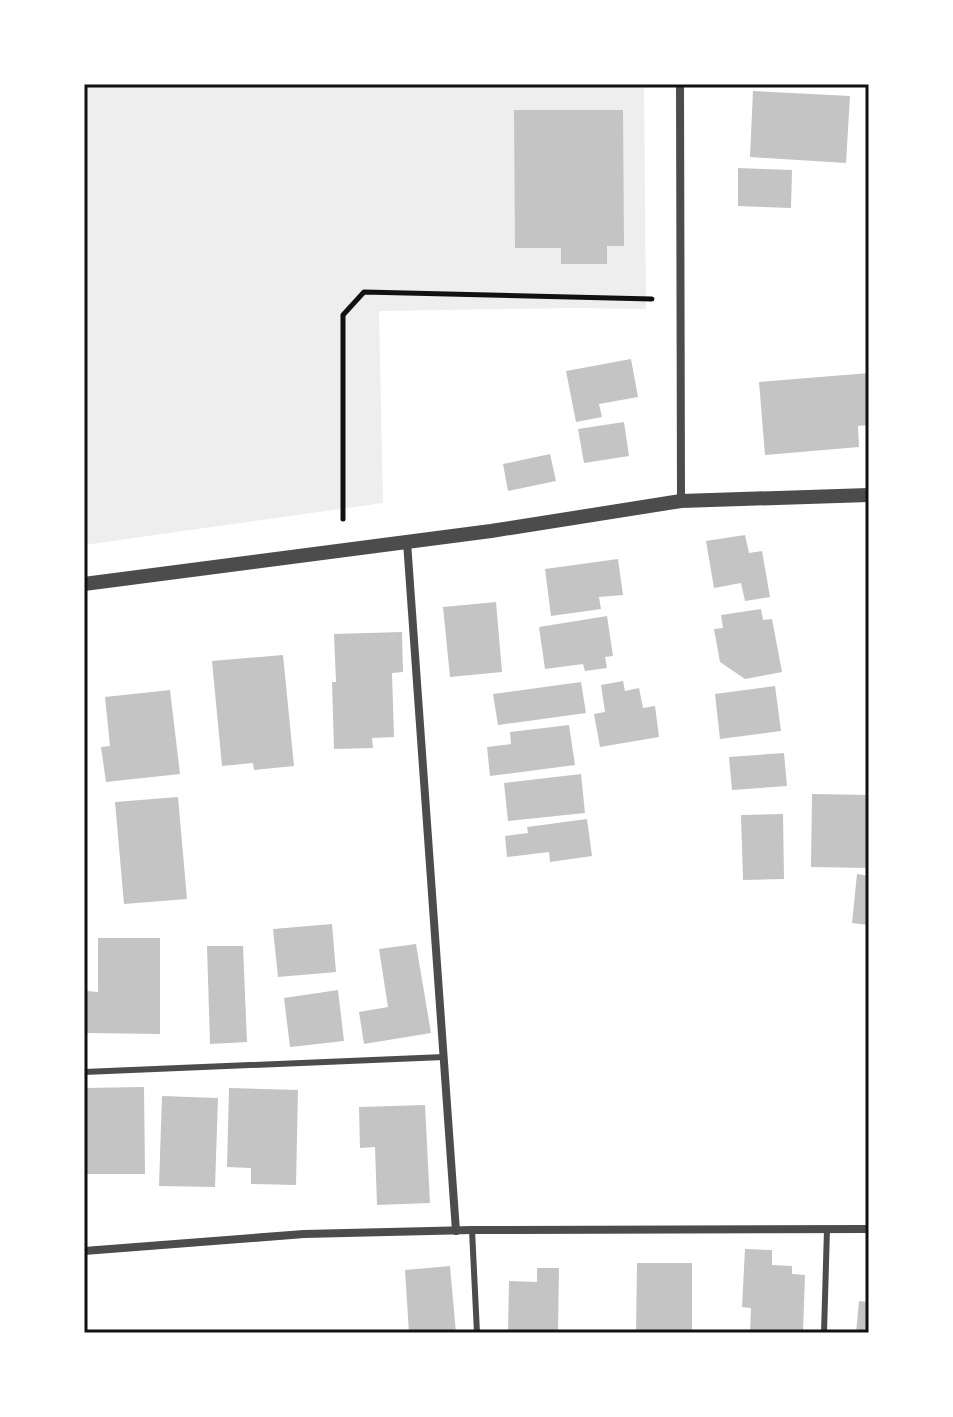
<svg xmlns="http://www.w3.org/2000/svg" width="953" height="1417" font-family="'PT Sans Narrow',sans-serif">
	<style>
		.green { fill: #eee }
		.building { fill: #c4c4c4 }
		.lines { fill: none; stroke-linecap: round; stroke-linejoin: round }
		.path { stroke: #111; stroke-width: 5 }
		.service { stroke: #4c4c4c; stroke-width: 6 }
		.minor { stroke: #4c4c4c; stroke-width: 8 }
		.tertiary { stroke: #4c4c4c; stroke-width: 14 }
		.neatline { fill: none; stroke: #111; stroke-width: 3 }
	</style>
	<rect width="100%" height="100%" fill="#fff"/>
	<polygon class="green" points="84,84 644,84 646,309 576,308 379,311 383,503 84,545"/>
	<g class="building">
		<polygon points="753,91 850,96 846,163 750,157"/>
		<polygon points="514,110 623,110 624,246 607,246 607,264 561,264 561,248 515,248"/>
		<polygon points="738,168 792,170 791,208 738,206"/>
		<polygon points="631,359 638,397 599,404 602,417 576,422 566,371"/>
		<polygon points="869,373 869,425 858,426 859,447 765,455 759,382"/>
		<polygon points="624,422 629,456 584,463 578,429"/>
		<polygon points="550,454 556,481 508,491 503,464"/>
		<polygon points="745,535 749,553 762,551 770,597 745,601 741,583 714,588 706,541"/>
		<polygon points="618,559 623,595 599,597 601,609 551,616 545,569"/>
		<polygon points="496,602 502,672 450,677 443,607"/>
		<polygon points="761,609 763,620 772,619 782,672 745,679 720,662 714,629 723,628 721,615"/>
		<polygon points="607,616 613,656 605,657 607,668 585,671 583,664 545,669 539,627"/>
		<polygon points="402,632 403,672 392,673 394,737 372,738 373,748 334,749 332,682 336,682 334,634"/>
		<polygon points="283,655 294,766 254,770 253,763 222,766 212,661"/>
		<polygon points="623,681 625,691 639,688 643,708 655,706 659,737 600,747 594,714 605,712 601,685"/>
		<polygon points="581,682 586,713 498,725 493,694"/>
		<polygon points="775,686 781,731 720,739 715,694"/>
		<polygon points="170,690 180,774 106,782 101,747 110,746 105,697"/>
		<polygon points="569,725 575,765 490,776 487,747 511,744 510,732"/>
		<polygon points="784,753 787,786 732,790 729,757"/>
		<polygon points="581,774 585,813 508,821 504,783"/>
		<polygon points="812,794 869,795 869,868 811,867"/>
		<polygon points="178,797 187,899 124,904 115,802"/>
		<polygon points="783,814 784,879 743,880 741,815"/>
		<polygon points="587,819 592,856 550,862 549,852 507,857 505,836 528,833 527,827"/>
		<polygon points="857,874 869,876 869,925 852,923"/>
		<polygon points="332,924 336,972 278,977 273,929"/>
		<polygon points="98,938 160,938 160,1034 87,1033 87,991 98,992"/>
		<polygon points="416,944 431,1033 364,1044 359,1012 388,1007 379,949"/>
		<polygon points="207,946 243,946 247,1042 210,1044"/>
		<polygon points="338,990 344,1041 290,1047 284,998"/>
		<polygon points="144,1087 145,1174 84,1174 84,1088"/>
		<polygon points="229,1088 298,1090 296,1185 251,1184 251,1168 227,1167"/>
		<polygon points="162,1096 218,1098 215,1187 159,1186"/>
		<polygon points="425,1105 430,1203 377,1205 375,1147 360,1148 359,1107"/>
		<polygon points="745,1249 772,1250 772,1265 792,1266 792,1274 805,1275 803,1333 750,1333 751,1308 742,1307"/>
		<polygon points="637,1263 692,1263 692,1333 636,1333"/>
		<polygon points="450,1266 456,1333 409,1333 405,1270"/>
		<polygon points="537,1268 559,1268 558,1333 508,1333 509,1281 537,1282"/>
		<polygon points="859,1301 869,1302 869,1333 856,1333"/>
	</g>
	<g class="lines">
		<polyline class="path" points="343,519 343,315 364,292 652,299"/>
		<g class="service">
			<polyline points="84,1072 444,1057"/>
			<polyline points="472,1230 477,1333"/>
			<polyline points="824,1333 827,1229"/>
		</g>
		<g class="minor">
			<polyline points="680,84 681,501"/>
			<polyline points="407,542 456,1231"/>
			<polyline points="84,1251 304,1234 472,1230 869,1229"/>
		</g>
		<polyline class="tertiary" points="84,584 491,531 681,501 869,495"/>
	</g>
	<rect width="953" height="1417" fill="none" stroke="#ffffff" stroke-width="172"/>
	<rect x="86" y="86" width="781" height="1245" class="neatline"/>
</svg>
